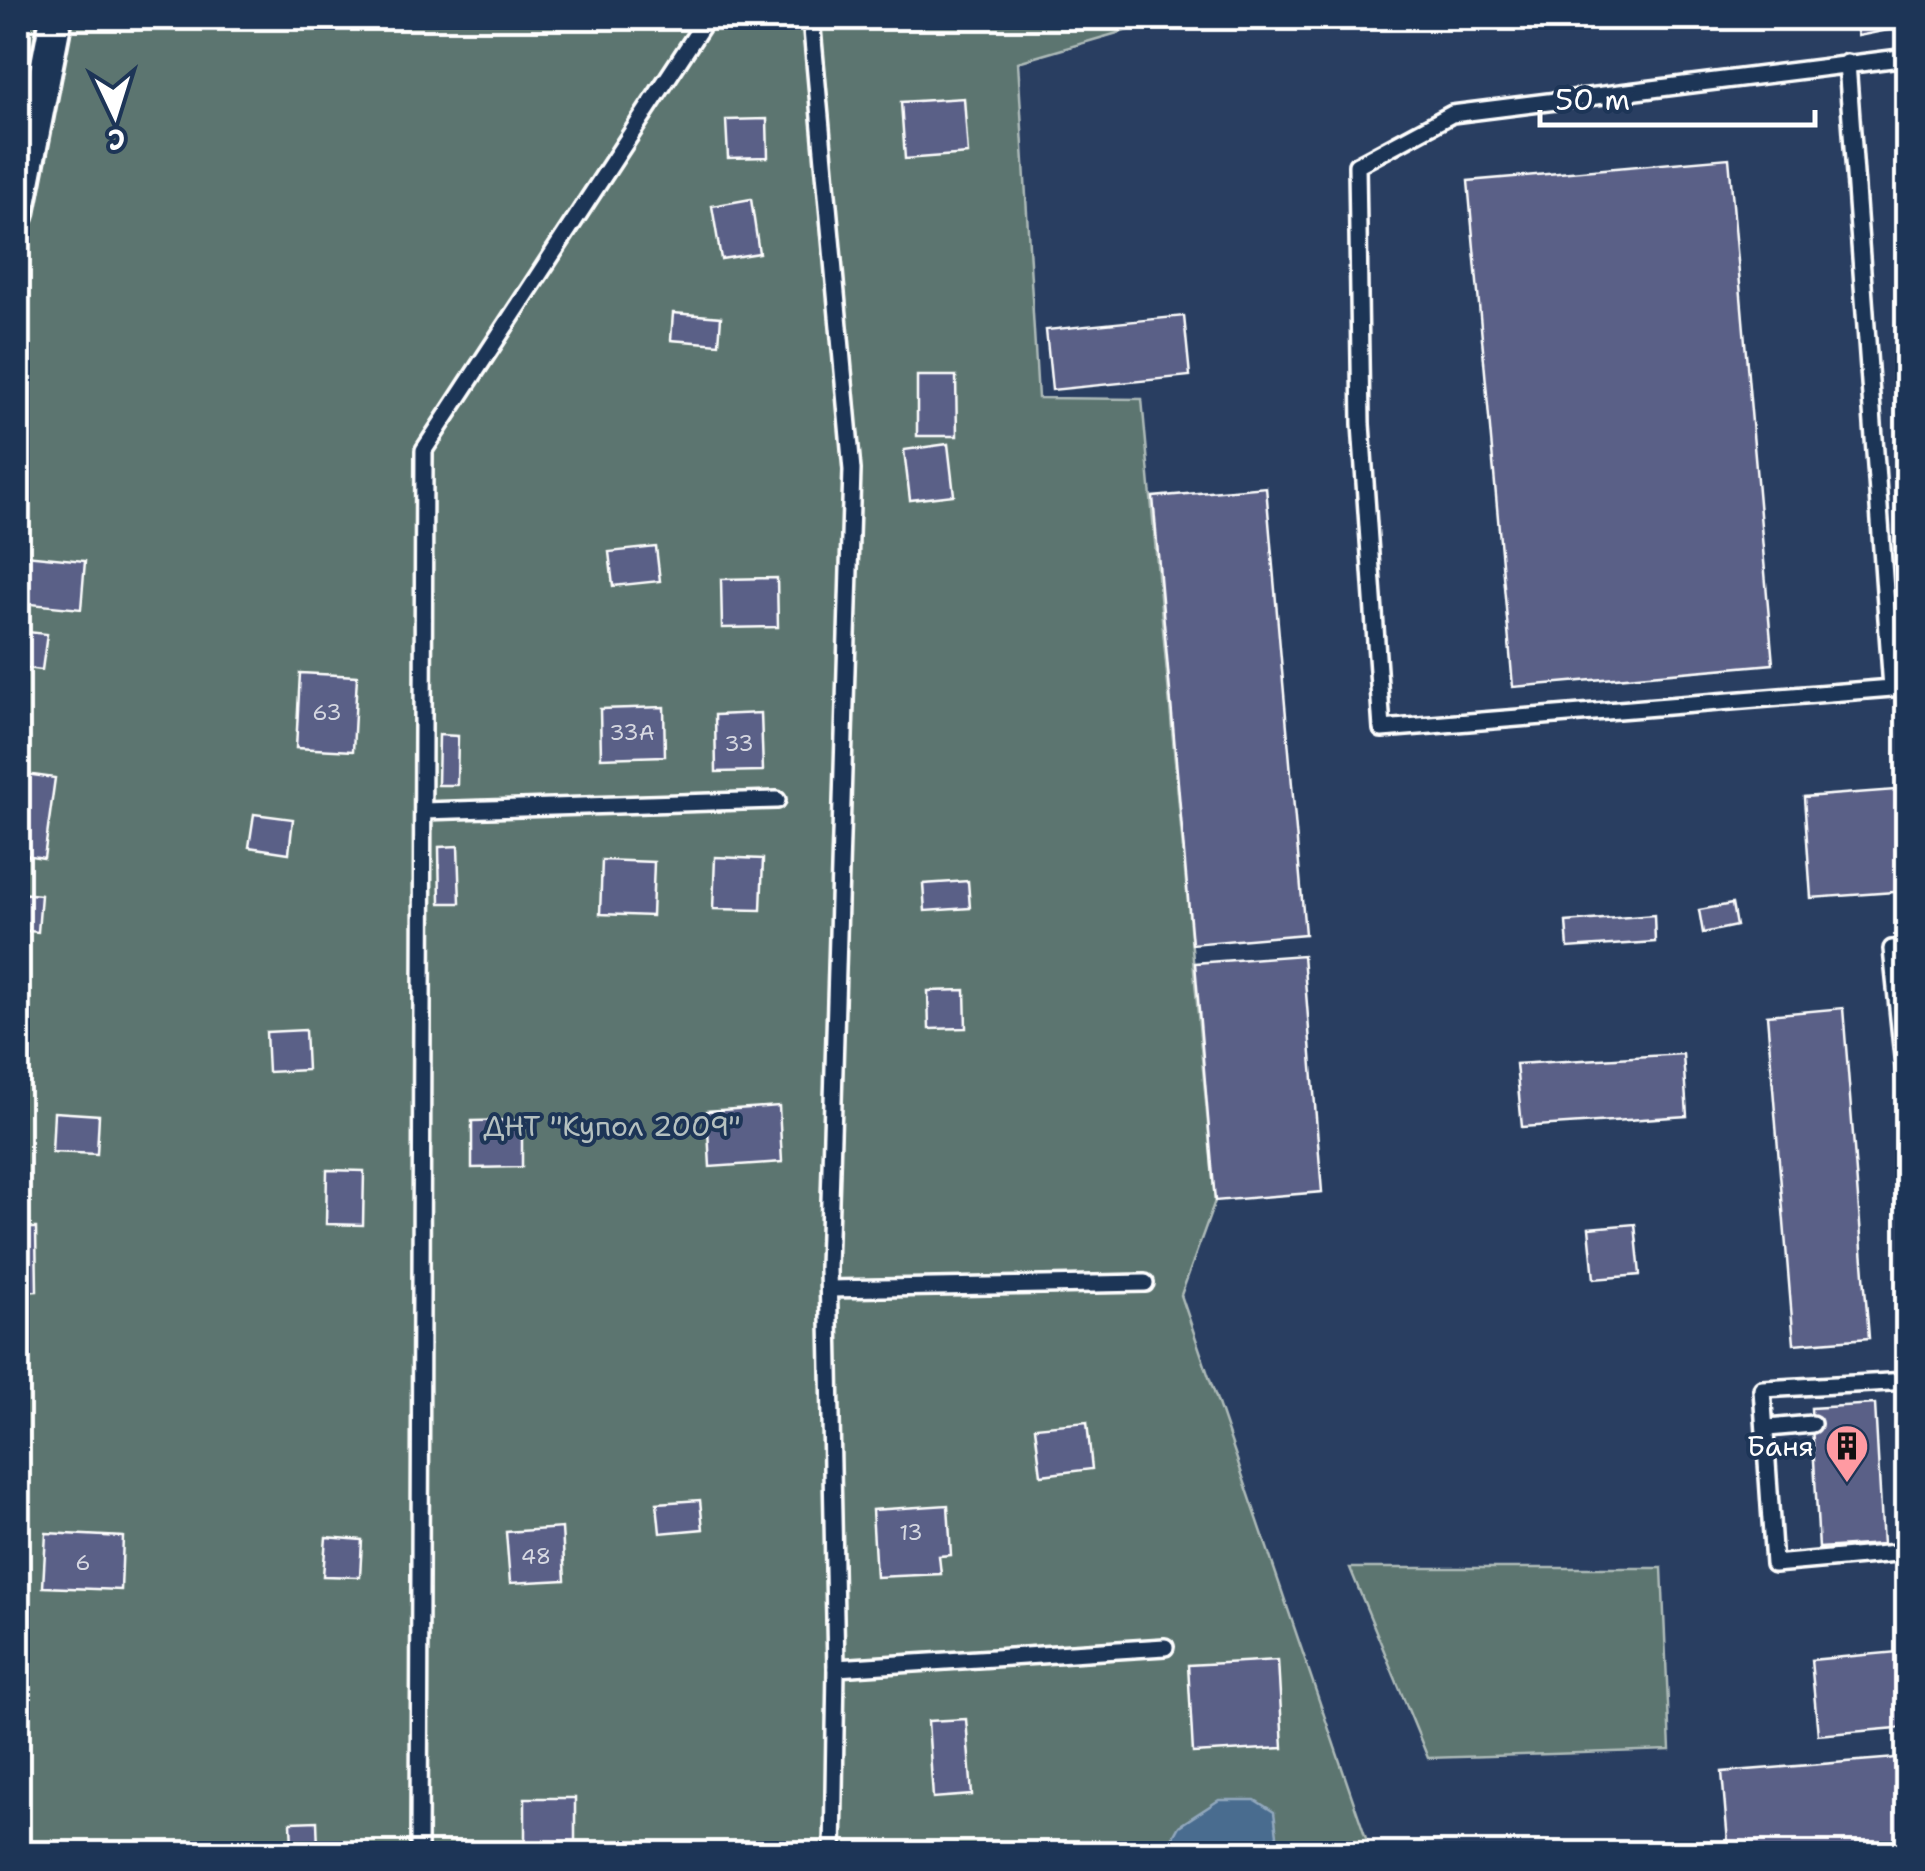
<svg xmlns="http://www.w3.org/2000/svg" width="1925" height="1871" font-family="'Shantell Sans',sans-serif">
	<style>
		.green { fill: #5b7470; stroke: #adbab8; stroke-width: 2.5 }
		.water { fill: #486c8f; stroke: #91a7bc; stroke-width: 2.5 }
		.building { fill: #5a6187; stroke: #fff; stroke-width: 2.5 }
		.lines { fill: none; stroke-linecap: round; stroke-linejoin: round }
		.service-casing { stroke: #fff; stroke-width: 22 }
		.minor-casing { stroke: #fff; stroke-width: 38 }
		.service { stroke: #1d3557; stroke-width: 15 }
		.minor { stroke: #1d3557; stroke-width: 30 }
		.labels { text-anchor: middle; stroke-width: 8; stroke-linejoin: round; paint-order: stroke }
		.number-label { font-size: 22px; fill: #d6d8e1 }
		.park-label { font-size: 28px; fill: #b5c0bf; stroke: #1d3557 }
		.poi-label { font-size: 28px; fill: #fff; stroke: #1d3557; text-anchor: end }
	</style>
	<rect width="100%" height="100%" fill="#293e61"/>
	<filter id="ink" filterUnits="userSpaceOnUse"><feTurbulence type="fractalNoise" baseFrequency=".01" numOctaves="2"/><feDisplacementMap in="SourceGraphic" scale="20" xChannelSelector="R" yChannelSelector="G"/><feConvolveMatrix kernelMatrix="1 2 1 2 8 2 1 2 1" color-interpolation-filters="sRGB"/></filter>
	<g filter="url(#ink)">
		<g class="green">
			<polygon points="18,18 1169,18 1018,62 1038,398 1142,399 1215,1201 1181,1295 1371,1853 18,1853"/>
			<polygon points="1350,1568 1662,1568 1670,1750 1428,1758"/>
		</g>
		<polygon class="water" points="1219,1800 1255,1800 1274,1812 1277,1835 1269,1853 1164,1853 1179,1826"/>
		<g class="building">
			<polygon points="1854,18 1896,18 1898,28 1858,36"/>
			<polygon points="964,98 968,154 905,159 901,102"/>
			<polygon points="767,119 768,157 728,158 726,120"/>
			<polygon points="1729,158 1773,664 1513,687 1468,181"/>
			<polygon points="751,199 759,253 721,259 712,206"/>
			<polygon points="673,313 721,317 719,344 671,340"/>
			<polygon points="1184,316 1190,376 1052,390 1046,330"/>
			<polygon points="917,376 956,376 957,436 917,436"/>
			<polygon points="948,444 954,495 910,500 904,450"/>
			<polygon points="1266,487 1305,934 1192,944 1153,497"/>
			<polygon points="656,547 660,581 613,586 609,552"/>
			<polygon points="25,555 85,561 81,609 20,603"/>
			<polygon points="777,578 778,627 722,628 721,579"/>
			<polygon points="18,631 47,634 42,670 18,667"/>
			<polygon points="300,673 357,676 353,751 296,748"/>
			<polygon points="664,707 665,756 601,758 600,709"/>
			<polygon points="761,713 763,771 716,772 715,715"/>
			<polygon points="439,735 458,736 457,785 438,785"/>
			<polygon points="18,773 55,778 44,858 18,854"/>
			<polygon points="1908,789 1908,891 1811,898 1804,797"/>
			<polygon points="254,814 293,819 289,853 249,847"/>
			<polygon points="458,846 460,903 440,903 439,847"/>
			<polygon points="715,857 763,859 761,910 713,909"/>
			<polygon points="602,860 654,862 652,916 600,914"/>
			<polygon points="968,881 970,908 925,911 923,884"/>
			<polygon points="18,893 41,895 38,932 18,930"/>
			<polygon points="1732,904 1736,926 1703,933 1699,910"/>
			<polygon points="1654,915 1655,942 1568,948 1566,922"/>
			<polygon points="1303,955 1322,1192 1215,1201 1195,963"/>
			<polygon points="965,990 966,1028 929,1029 928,991"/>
			<polygon points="1843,1008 1869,1338 1794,1344 1767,1015"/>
			<polygon points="305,1030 307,1070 268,1072 266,1032"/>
			<polygon points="1683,1054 1687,1116 1522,1127 1516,1064"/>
			<polygon points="779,1106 782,1162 710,1167 707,1111"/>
			<polygon points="54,1112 99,1115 97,1154 52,1152"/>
			<polygon points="522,1120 522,1167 472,1168 472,1121"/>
			<polygon points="327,1170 364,1171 363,1225 326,1224"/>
			<polygon points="1635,1224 1640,1275 1594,1279 1589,1228"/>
			<polygon points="18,1228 36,1228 37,1291 18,1292"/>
			<polygon points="1875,1404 1883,1544 1819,1548 1811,1408"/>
			<polygon points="1087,1422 1092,1469 1041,1475 1035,1427"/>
			<polygon points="700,1500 703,1529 660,1533 657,1503"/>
			<polygon points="948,1505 951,1555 939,1556 941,1574 876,1577 872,1510"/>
			<polygon points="562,1528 565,1580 510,1583 506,1532"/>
			<polygon points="46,1533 123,1537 121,1590 43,1587"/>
			<polygon points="326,1537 362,1540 360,1577 323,1576"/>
			<polygon points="1908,1651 1908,1727 1818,1735 1811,1660"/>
			<polygon points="1278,1660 1283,1748 1193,1753 1188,1665"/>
			<polygon points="966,1719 972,1795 933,1798 928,1721"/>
			<polygon points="1908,1757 1908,1854 1729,1854 1722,1772"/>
			<rect x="525" y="1798" width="50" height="54"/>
			<polygon points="317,1821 318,1848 292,1849 291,1822"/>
		</g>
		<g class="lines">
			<g class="service-casing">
				<g id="service">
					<polyline points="811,18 852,470 828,1268 836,1668 833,1854"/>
					<polyline points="1847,63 1892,688 1382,729 1361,424 1357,165 1452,114 1908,57"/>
					<polyline points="423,811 777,800"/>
					<polyline points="1908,948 1892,949 1908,1106"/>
					<polyline points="829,1289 1145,1283"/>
					<polyline points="1908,1381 1762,1389 1774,1564 1908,1552"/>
					<polyline points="1768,1428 1812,1424"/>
					<polyline points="836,1668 1165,1647"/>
					<polyline points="419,1854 424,450 707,18"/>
				</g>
			</g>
			<g class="minor-casing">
				<polyline id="minor" points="18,214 56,18"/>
			</g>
			<use href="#service" class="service"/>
			<use href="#minor" class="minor"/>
		</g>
	</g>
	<defs>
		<g id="building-pin" transform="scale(2.25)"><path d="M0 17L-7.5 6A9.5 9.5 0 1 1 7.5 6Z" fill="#ff9aa2" stroke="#1d3557"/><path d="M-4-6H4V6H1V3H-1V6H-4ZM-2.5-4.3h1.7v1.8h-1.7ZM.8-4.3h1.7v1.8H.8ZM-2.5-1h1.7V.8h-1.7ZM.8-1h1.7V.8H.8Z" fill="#111"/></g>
	</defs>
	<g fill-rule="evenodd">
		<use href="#building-pin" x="1847" y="1446"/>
	</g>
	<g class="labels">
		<g class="number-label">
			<text x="327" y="720">63</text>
			<text x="632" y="740">33А</text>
			<text x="739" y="751">33</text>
			<text x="911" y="1540">13</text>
			<text x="536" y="1564">48</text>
			<text x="83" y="1570">6</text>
		</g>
		<g class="park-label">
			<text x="612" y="1136">ДНТ "Купол 2009"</text>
		</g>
		<g class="poi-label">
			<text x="1814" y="1456">Баня</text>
		</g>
	</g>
	<rect width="1925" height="1871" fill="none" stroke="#1d3557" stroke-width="60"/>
	<rect x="30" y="30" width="1865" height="1811" fill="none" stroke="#fff" stroke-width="4" filter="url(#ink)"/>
	<g transform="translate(115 115) rotate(176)" stroke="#1d3557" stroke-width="8" paint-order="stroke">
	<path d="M0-8L18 38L0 25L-18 38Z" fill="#ffffff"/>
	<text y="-15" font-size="28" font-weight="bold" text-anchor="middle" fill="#ffffff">С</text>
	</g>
	<path d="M1540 110v15h275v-15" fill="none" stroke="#ffffff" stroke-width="5"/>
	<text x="1555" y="110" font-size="30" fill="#ffffff" stroke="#1d3557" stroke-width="8" paint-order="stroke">50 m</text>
</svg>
